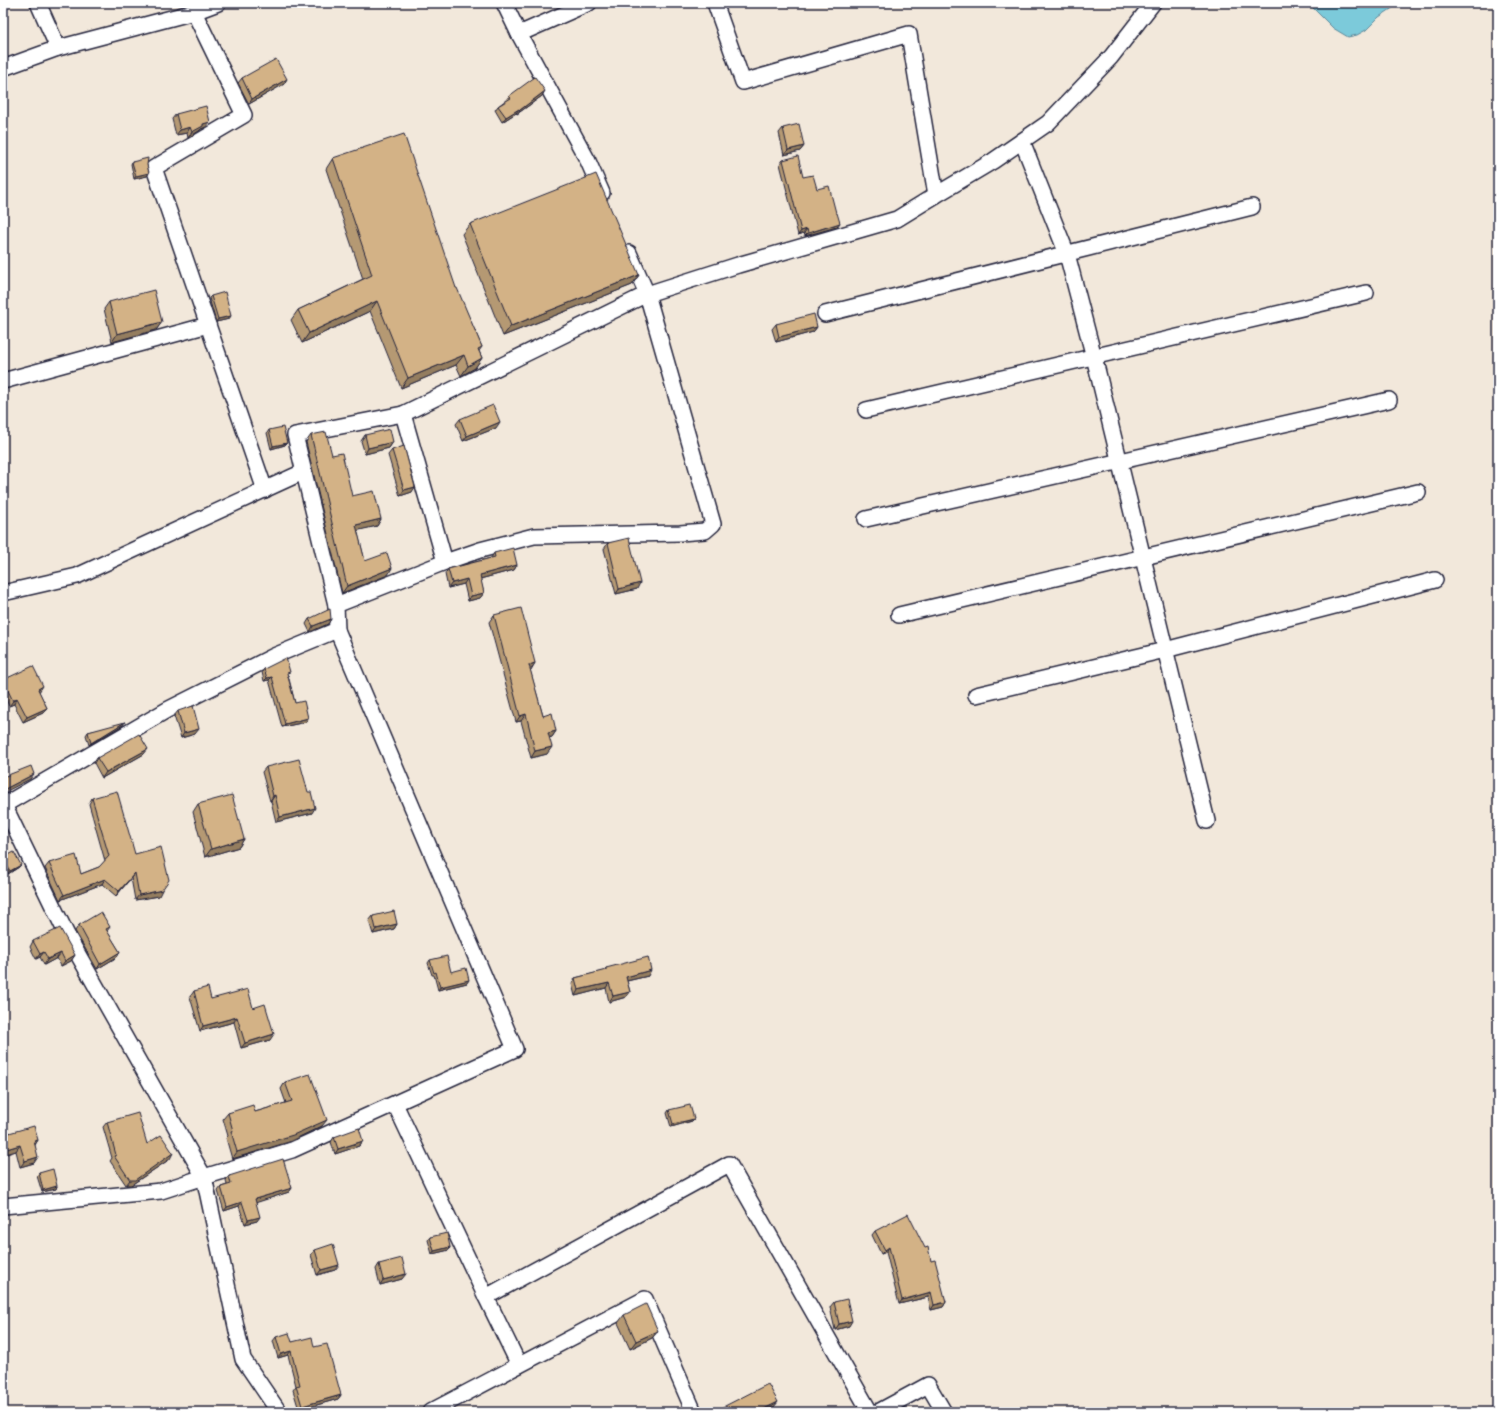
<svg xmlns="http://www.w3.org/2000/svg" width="1501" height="1415" font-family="'Balsamiq Sans',sans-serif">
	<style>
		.water { fill: #7ccada; stroke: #58879a }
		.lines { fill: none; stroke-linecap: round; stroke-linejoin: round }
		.minor-casing { stroke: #22223b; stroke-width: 18 }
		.minor { stroke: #fff; stroke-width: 15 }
		.wall { fill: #b59973; stroke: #22223b }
		.shaded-wall { fill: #947d5e; stroke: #22223b }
		.building { fill: #d3b286; stroke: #22223b }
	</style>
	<rect width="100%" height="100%" fill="#f2e8db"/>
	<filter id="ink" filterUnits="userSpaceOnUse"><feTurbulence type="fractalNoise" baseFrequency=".025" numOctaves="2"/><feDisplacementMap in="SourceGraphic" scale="8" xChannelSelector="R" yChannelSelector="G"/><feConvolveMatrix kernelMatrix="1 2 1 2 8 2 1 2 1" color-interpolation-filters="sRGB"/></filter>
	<g filter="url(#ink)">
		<polygon class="water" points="1308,3 1400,3 1379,17 1366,30 1357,35 1348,37 1333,28"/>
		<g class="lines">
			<g class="minor-casing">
				<g id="minor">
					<polyline points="38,3 58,48"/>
					<polyline points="504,3 519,34 589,3"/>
					<polyline points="715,3 743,82 909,34 936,195 993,161 1048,123 1111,57 1153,3"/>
					<polyline points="519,34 588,161 602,193"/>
					<polyline points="3,68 58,48 194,12 218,3"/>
					<polyline points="1022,141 1067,254 1096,365 1207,821"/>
					<polyline points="629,253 647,294 738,265 897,219 936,195"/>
					<polyline points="825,314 1252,207"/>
					<polyline points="208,325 265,490"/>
					<polyline points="3,381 208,325 154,168 244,115 194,12"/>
					<polyline points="866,410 1366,293"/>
					<polyline points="866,519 1389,400"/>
					<polyline points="3,593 77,576 303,472"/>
					<polyline points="336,605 295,435 403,414"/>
					<polyline points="899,615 1418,492"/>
					<polyline points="976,695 1165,650 1435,580"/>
					<polyline points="395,1104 486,1297"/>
					<polyline points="3,1206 161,1191 204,1177 292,1150 515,1049 337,630"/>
					<polyline points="519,1365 486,1297 729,1164 870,1412"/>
					<polyline points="279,1412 243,1359 204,1177 67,935 4,805 167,710 274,656 337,630 336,605 445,562 480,550 534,536 680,533 705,531 713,524 647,294 403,414 445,562"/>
					<polyline points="430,1412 645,1299 694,1412"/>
					<polyline points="878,1412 928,1385 944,1412"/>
				</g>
			</g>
			<use href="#minor" class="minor"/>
		</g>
		<g class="wall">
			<polygon points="242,78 284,84 249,104 238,83"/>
			<polygon points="509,96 542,96 517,114 516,113 502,122 495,110 498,106 506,100"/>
			<polygon points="176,114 206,127 201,129 199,131 188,138 187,133 176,135 172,119"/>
			<polygon points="783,128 804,146 800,151 784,155 779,133"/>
			<polygon points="333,158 456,288 482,347 479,351 482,358 475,368 461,376 456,365 401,388 370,311 302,343 291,320 298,310 363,279 326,169"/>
			<polygon points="783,160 817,189 837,227 805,236 804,233 798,235 780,164"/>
			<polygon points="132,162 147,165 149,173 147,176 134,179 131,164"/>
			<polygon points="470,224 639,275 632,285 503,336 462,234"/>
			<polygon points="211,296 229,319 216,322 209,298"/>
			<polygon points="109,302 162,322 156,330 112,342 104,309"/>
			<polygon points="776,324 817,327 813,332 776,342 772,329"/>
			<polygon points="460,419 496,428 463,441 456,424"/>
			<polygon points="269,430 285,445 271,449 267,433"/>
			<polygon points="311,435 332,455 352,496 381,519 377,526 357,530 365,561 388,575 342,593 306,442"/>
			<polygon points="365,435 393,442 389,448 365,454 361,441"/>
			<polygon points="392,450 412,492 400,496 388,455"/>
			<polygon points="608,543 637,589 616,594 604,549"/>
			<polygon points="494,553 517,565 514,570 480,579 484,593 480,598 468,601 464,584 448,588 445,574 448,569 491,558"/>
			<polygon points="494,615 535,663 530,670 543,716 556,731 552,737 549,738 547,754 531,758 521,721 516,722 489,622"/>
			<polygon points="309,619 331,619 328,624 310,632 306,624"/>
			<polygon points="264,669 288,675 295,703 308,718 306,722 282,727 269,680 264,681 262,672"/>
			<polygon points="3,680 39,692 47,708 43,713 23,722 14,704 9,706 3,693"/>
			<polygon points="178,711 195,734 181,738 174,716"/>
			<polygon points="123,725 89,745 86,735 88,732"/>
			<polygon points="144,754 102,778 94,763 97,758"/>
			<polygon points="266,767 312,813 276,822 271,801 270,801 262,772"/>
			<polygon points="92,798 135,854 159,896 135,900 131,878 116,896 102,884 60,900 45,868 49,863 81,874 99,867 105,861 89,804"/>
			<polygon points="198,804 244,839 239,847 205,857 193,812"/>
			<polygon points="3,859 19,867 8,874 3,865"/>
			<polygon points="373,916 397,924 394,929 373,934 369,921"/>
			<polygon points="79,925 110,927 107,931 120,952 117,957 97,969 75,931"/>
			<polygon points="33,941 75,955 71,961 61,966 57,958 44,965 40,957 36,959 30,947"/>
			<polygon points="430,960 451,972 467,983 438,990 434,975 432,975 428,963"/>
			<polygon points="606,968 648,976 627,981 630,992 626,997 609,1002 606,988 575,996 572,984 575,978 604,971"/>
			<polygon points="194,991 211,999 253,1008 270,1040 241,1048 234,1022 200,1031 190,997"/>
			<polygon points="285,1082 322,1126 289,1142 232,1159 226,1138 228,1136 223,1119 228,1113 255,1112 286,1103 281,1089"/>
			<polygon points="669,1110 694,1119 692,1121 671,1127 667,1113"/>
			<polygon points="3,1113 9,1133 38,1140 35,1145 34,1163 20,1167 16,1151 3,1155"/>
			<polygon points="107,1122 147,1144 170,1159 131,1185 126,1185 110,1161 112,1158 103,1127"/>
			<polygon points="334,1137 363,1141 359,1146 335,1154 331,1142"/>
			<polygon points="39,1173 57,1186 56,1189 42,1192 37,1176"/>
			<polygon points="229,1176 292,1188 289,1192 256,1202 257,1221 245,1224 239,1206 224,1211 218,1191 221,1187 227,1185 226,1180"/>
			<polygon points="875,1231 931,1261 946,1302 943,1307 931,1310 928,1297 899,1304 886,1252 881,1254 872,1235"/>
			<polygon points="430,1237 450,1247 449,1250 432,1254 428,1240"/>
			<polygon points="315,1250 335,1270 317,1275 311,1255"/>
			<polygon points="379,1264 402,1279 380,1285 376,1269"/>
			<polygon points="834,1302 849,1326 835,1330 830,1307"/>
			<polygon points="624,1315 658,1331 652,1338 630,1349 618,1323"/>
			<polygon points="276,1337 292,1342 314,1347 341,1395 338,1399 299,1410 293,1390 296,1386 288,1355 278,1358 273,1341"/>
			<polygon points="774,1407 764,1412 719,1412 721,1408"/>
		</g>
		<g class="shaded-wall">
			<polygon points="287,79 284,84 249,104 252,99"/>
			<polygon points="545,91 542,96 517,114 520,110"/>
			<polygon points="519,109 516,113 502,122 506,117"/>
			<polygon points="210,122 206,127 201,129 199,131 188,138 192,132 203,124"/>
			<polygon points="190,127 187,133 176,135 180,130"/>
			<polygon points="804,146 800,151 784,155 788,150"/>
			<polygon points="149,173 147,176 134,179 136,176"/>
			<polygon points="840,223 837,227 805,236 808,233"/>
			<polygon points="807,229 804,233 798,235 801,231"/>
			<polygon points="639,275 632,285 503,336 511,326"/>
			<polygon points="377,301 370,311 302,343 309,333"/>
			<polygon points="231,316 229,319 216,322 218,319"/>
			<polygon points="162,322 156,330 112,342 117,334"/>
			<polygon points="817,327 813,332 776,342 779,337"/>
			<polygon points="464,355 456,365 401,388 408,378"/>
			<polygon points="482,358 475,368 461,376 468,366"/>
			<polygon points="500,422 496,428 463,441 467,436"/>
			<polygon points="393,442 389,448 365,454 368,448"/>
			<polygon points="287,443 285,445 271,449 273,446"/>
			<polygon points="415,487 412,492 400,496 404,490"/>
			<polygon points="381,519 377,526 351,532 356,525"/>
			<polygon points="517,565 514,570 476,580 480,575"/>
			<polygon points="392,568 388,575 342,593 347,586"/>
			<polygon points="467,579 464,584 448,588 452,583"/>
			<polygon points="640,583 637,589 616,594 619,589"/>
			<polygon points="484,593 480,598 468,601 471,596"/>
			<polygon points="331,619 328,624 310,632 313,626"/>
			<polygon points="535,663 531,670 524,671 529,665"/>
			<polygon points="272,677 269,680 264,681 267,678"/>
			<polygon points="43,686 39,692 38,689"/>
			<polygon points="17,698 14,704 9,706 13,701"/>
			<polygon points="47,708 43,713 23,722 27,717"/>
			<polygon points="526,714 521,721 516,722 520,716"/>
			<polygon points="308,718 306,722 282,727 285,724"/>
			<polygon points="125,722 123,725 89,745 91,743"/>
			<polygon points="199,729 195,734 181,738 184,733"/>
			<polygon points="556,731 552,737 543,739 548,733"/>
			<polygon points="552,747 547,754 531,758 535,751"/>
			<polygon points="148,749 144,754 102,778 106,772"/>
			<polygon points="34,774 30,779 3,793 3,790"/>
			<polygon points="275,795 271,801 270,801 273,796"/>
			<polygon points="315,808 312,813 276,822 280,817"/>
			<polygon points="244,839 239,847 205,857 211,849"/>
			<polygon points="21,865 19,867 8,874 10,871"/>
			<polygon points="135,873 131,878 116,896 119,891"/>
			<polygon points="105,879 102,884 60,900 64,895"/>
			<polygon points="162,890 159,896 135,900 139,895"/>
			<polygon points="397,924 394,929 373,934 376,929"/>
			<polygon points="44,952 40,957 36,959 40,954"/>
			<polygon points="120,952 117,957 97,969 100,964"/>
			<polygon points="61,953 57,958 44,965 48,959"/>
			<polygon points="75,955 71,961 61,966 65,961"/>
			<polygon points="651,970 648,976 622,982 626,977"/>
			<polygon points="469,980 467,983 438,990 440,987"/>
			<polygon points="609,983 606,988 575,996 578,990"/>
			<polygon points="630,992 626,997 609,1002 613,996"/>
			<polygon points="237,1017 234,1022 200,1031 203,1026"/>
			<polygon points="274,1034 270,1040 241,1048 245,1043"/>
			<polygon points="694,1119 692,1121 671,1127 673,1124"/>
			<polygon points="327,1120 322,1126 289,1142 232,1159 237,1152"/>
			<polygon points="38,1140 34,1146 34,1141"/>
			<polygon points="363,1141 359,1146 335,1154 338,1149"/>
			<polygon points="20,1145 16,1151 3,1155 3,1150"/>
			<polygon points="173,1153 170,1159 131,1185 126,1185 130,1180"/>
			<polygon points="38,1157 34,1163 20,1167 25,1161"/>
			<polygon points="57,1186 56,1189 42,1192 43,1190"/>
			<polygon points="292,1188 289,1192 252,1204 255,1199"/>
			<polygon points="242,1202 239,1206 224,1211 227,1207"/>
			<polygon points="260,1217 257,1221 245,1224 248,1220"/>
			<polygon points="450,1247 449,1250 432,1254 434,1251"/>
			<polygon points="889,1247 886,1252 881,1254 885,1250"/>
			<polygon points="339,1265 335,1270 317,1275 321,1270"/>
			<polygon points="406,1274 402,1279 380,1285 383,1280"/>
			<polygon points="931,1292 928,1297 899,1304 902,1300"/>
			<polygon points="946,1302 943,1307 931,1310 934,1305"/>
			<polygon points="852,1321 849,1326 835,1330 839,1324"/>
			<polygon points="658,1331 652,1338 630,1349 636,1341"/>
			<polygon points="291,1351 288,1355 278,1358 281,1354"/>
			<polygon points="341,1395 338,1399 299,1410 302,1406"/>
			<polygon points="778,1402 774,1407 764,1412 760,1412 762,1410"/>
		</g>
		<g class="building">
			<polygon points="276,59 287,79 252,99 242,78"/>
			<polygon points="535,77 545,91 520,110 519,109 506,117 498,106 511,98 509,96"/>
			<polygon points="206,106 210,122 203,124 203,126 192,132 190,127 180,130 176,114"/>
			<polygon points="799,124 804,146 788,150 783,128"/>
			<polygon points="404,134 456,288 457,288 482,347 478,349 482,358 468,366 464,355 408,378 377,301 309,333 298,310 372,275 333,158"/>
			<polygon points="798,156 803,177 813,175 817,189 829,186 836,213 837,213 840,223 808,233 807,229 801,231 783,160"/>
			<polygon points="148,158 147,165 149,173 136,176 132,162"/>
			<polygon points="596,174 639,275 511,326 470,224"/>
			<polygon points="154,290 162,322 117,334 109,302"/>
			<polygon points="225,292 231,316 218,319 211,296"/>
			<polygon points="814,314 817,327 779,337 776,324"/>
			<polygon points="493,405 500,422 467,436 460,419"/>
			<polygon points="283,427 287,443 273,446 269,430"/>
			<polygon points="390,429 393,442 368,448 365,435"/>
			<polygon points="326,432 332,455 342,453 352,496 374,491 381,519 356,525 365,561 387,553 392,568 347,586 311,435"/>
			<polygon points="404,446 415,487 404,490 392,450"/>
			<polygon points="629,538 640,583 619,589 608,543"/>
			<polygon points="513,548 517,565 480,575 484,593 471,596 467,579 452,583 448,569 495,557 494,553"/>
			<polygon points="521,608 535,663 529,665 543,716 552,713 556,731 548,733 552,747 535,751 526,714 520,716 494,615"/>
			<polygon points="330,609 331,619 313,626 309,619"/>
			<polygon points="286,658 290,672 287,673 295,703 304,701 308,718 285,724 272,677 267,678 264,669"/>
			<polygon points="33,666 43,686 38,689 47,708 27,717 17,698 13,701 3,680"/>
			<polygon points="193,706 199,729 184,733 178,711"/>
			<polygon points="125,722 91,743 88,732"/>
			<polygon points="139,734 148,749 106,772 97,758"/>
			<polygon points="299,759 308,792 311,792 315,808 280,817 275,795 273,796 266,767"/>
			<polygon points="31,766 34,774 3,790 3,777"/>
			<polygon points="117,791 135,854 161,847 169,880 162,890 139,895 135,873 119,891 105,879 64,895 49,863 76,855 81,874 99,867 109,856 92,798"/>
			<polygon points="232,795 244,839 211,849 198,804"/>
			<polygon points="14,852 21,865 10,871 3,858"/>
			<polygon points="394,911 397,924 376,929 373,916"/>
			<polygon points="101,912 110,927 106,929 120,952 100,964 79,925"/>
			<polygon points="60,928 75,955 65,961 61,953 48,959 44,952 40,954 33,941"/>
			<polygon points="447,956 451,972 466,968 469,980 440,987 436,972 434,973 430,960"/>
			<polygon points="648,957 651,970 626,977 630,992 613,996 609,983 578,990 575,978 606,970 606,968"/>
			<polygon points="208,987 211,999 248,989 253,1008 265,1004 274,1034 245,1043 237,1017 203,1026 194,991"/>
			<polygon points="310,1074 327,1120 293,1135 237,1152 231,1131 233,1131 228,1113 253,1105 255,1112 292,1101 285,1082"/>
			<polygon points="690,1105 694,1119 673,1124 669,1110"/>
			<polygon points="3,1113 9,1133 34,1126 38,1140 34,1141 38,1157 25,1161 20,1145 3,1150"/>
			<polygon points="138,1113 147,1144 161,1135 173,1153 135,1180 130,1180 114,1156 116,1155 107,1122"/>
			<polygon points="359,1128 363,1141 338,1149 334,1137"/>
			<polygon points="283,1159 292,1188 255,1199 260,1217 248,1220 242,1202 227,1207 221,1187 231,1184 229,1176"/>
			<polygon points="53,1169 57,1186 43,1190 39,1173"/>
			<polygon points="908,1214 925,1248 928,1247 931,1261 935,1260 946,1302 934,1305 931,1292 902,1300 889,1247 885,1250 875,1231"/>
			<polygon points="447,1233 450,1247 434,1251 430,1237"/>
			<polygon points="333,1244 339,1265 321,1270 315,1250"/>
			<polygon points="402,1258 406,1274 383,1280 379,1264"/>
			<polygon points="847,1299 852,1321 839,1324 834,1302"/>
			<polygon points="646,1304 658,1331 636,1341 624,1315"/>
			<polygon points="289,1333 292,1342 312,1337 314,1347 327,1344 341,1395 302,1406 296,1386 300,1385 291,1351 281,1354 276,1337"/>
			<polygon points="768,1384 778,1402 762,1410 763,1412 723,1412 721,1408"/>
		</g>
	</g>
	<rect width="1501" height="1415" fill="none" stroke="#fff" stroke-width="16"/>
	<rect x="8" y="8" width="1485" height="1399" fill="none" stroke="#22223b" stroke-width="1.5" filter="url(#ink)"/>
</svg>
